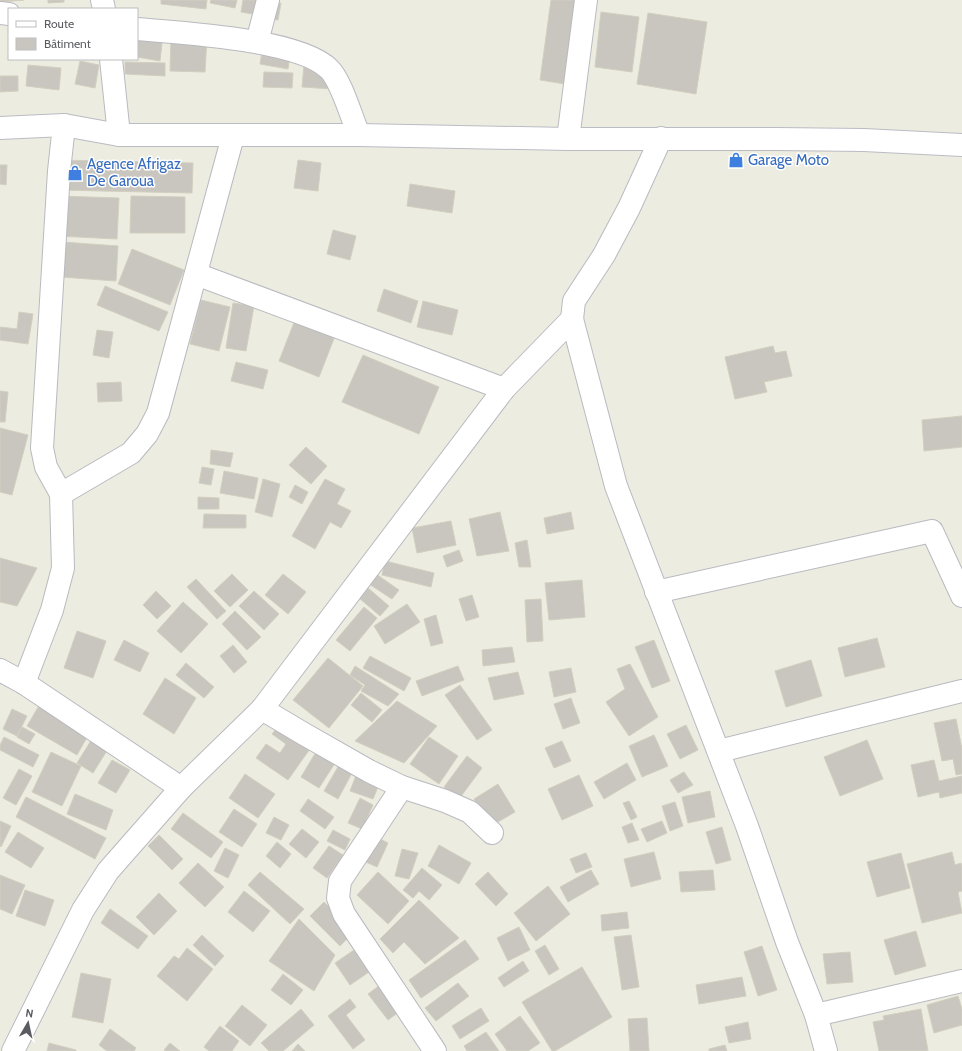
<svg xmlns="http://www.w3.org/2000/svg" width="962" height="1051" font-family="Cabin,sans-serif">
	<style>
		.building { fill: #c8c6be; stroke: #d2cfbf }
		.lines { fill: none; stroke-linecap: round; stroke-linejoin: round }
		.minor-casing { stroke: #b9bac0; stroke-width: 24 }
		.secondary-casing { stroke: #babcc3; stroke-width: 24 }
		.minor { stroke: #fff; stroke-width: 22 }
		.secondary { stroke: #fff; stroke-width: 22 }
		.labels { text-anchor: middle; stroke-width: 3; stroke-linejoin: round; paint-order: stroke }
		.shop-label { font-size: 15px; fill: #366cbe; stroke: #fff; text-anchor: start }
	</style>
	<rect width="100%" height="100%" fill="#edece1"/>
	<g class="building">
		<polygon points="0,0 24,0 0,2"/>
		<polygon points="48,0 64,0 64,2 48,3"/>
		<polygon points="161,0 207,0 206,9 161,4"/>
		<polygon points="211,0 237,0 235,8 210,3"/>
		<polygon points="243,0 261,0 258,15 241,12"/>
		<polygon points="551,0 584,0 571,85 540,80"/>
		<polygon points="265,2 281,3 278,20 263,18"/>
		<polygon points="601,12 639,17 632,72 595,67"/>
		<polygon points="648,13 707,22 696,94 637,84"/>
		<polygon points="137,31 163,34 160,61 137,57"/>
		<polygon points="171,36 207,37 205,72 170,71"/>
		<polygon points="264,40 292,44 288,69 260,64"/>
		<polygon points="80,61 99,65 95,88 75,84"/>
		<polygon points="125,62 165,63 165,76 125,74"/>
		<polygon points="28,65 61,68 59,90 26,86"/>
		<polygon points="304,65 334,67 332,89 302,87"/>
		<polygon points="264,72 293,73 292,88 263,87"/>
		<polygon points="0,76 18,76 18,91 0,92"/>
		<polygon points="58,160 193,163 192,193 58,190"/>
		<polygon points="298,160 321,163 318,191 294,188"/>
		<polygon points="0,165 7,165 6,185 0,184"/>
		<polygon points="410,184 455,191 452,213 407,206"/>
		<polygon points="59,196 119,198 117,239 57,236"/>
		<polygon points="131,196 185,197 185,233 130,233"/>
		<polygon points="333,230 356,236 350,260 327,254"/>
		<polygon points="63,242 118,246 116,281 61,277"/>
		<polygon points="132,249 184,270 170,305 118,284"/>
		<polygon points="105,286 168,312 159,331 97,305"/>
		<polygon points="384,289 418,301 411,323 377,311"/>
		<polygon points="201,300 230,307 219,351 190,344"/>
		<polygon points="423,301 458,310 452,335 417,327"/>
		<polygon points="233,303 254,306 246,351 226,348"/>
		<polygon points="19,312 33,314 28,344 0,340 0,327 17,329"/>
		<polygon points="295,320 335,336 319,377 279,361"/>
		<polygon points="97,330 113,332 109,358 93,355"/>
		<polygon points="773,346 775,353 786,351 792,376 764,382 767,392 735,399 725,357"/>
		<polygon points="363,355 439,387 419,434 342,402"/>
		<polygon points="236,362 268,370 263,389 231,381"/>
		<polygon points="121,382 122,401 98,402 97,383"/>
		<polygon points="0,391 8,392 5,422 0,422"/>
		<polygon points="962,416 962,447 924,451 922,420"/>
		<polygon points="0,428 28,435 12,495 0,492"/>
		<polygon points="306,447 327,466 311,484 289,465"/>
		<polygon points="211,450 233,453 230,467 210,464"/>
		<polygon points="202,467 214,469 211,485 199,483"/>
		<polygon points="224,471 258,478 254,499 220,493"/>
		<polygon points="263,479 280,484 272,517 255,512"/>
		<polygon points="325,479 345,489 337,504 351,511 341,528 330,522 315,549 292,536"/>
		<polygon points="295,485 308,492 302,504 289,497"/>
		<polygon points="198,497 219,498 219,509 198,509"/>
		<polygon points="500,512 509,551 477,556 469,519"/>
		<polygon points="571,512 574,529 547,534 544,518"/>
		<polygon points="204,514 246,515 246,528 203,528"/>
		<polygon points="451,521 456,545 417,553 412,528"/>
		<polygon points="527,540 531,567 519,567 515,543"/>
		<polygon points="459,550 463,561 447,567 443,556"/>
		<polygon points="0,558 37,568 17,606 0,602"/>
		<polygon points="385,561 434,573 431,587 382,575"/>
		<polygon points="232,574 248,590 230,607 214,591"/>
		<polygon points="283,574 306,592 288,614 265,595"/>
		<polygon points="376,574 399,590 392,599 369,584"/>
		<polygon points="196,579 226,611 217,619 187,587"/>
		<polygon points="582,580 585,617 549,620 545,583"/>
		<polygon points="368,588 389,606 380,616 359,598"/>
		<polygon points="156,591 171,606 157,619 143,605"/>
		<polygon points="254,591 279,614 264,630 239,606"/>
		<polygon points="472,595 479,617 466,621 459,599"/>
		<polygon points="541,599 543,641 527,642 525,600"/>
		<polygon points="183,602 208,624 181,653 157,631"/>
		<polygon points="407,604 420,622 385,644 374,626"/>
		<polygon points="364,607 377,618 350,651 336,640"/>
		<polygon points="235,611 261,637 247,650 222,624"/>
		<polygon points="436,615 443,643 431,646 424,619"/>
		<polygon points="77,631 106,641 93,678 64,668"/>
		<polygon points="877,638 885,667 845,677 838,648"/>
		<polygon points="124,640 149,653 140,672 114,660"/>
		<polygon points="654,640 670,681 652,688 635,647"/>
		<polygon points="233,645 247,662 234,673 220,656"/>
		<polygon points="512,647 515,662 483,666 482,650"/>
		<polygon points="370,656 411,678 404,691 363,668"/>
		<polygon points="328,658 363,686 329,728 293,700"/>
		<polygon points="811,660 822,696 786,707 775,671"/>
		<polygon points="186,663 214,687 204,698 176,675"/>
		<polygon points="630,664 658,717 629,736 606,702 625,689 617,669"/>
		<polygon points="355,666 399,694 388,706 361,691 365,685 350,675"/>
		<polygon points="458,666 464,680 422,696 416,681"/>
		<polygon points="571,668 576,692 554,697 549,672"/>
		<polygon points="518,672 524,694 494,700 488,678"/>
		<polygon points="165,678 196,698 174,734 143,714"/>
		<polygon points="460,685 492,730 477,740 445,695"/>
		<polygon points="361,693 382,710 372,722 351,705"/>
		<polygon points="571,698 580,723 563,729 554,704"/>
		<polygon points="397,701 437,726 404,763 355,741"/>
		<polygon points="40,704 90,732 77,755 27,726"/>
		<polygon points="12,709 27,716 17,736 3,729"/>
		<polygon points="956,719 962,749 962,774 956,775 953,759 942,761 934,723"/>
		<polygon points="280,724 312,746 288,780 256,758 266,744 280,753 286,744 272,734"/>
		<polygon points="686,725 698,750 680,759 667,734"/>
		<polygon points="22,727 35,734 29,744 17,737"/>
		<polygon points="654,735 668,766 642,777 629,746"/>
		<polygon points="4,737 39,755 33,767 0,750 0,745"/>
		<polygon points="429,737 458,756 439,784 410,764"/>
		<polygon points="92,739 108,749 93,773 77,763"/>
		<polygon points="867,740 883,779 840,796 824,757"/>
		<polygon points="562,741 571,761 554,768 545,748"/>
		<polygon points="51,752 81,766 62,806 32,792"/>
		<polygon points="316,752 335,763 319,788 301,777"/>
		<polygon points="467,756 482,768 459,799 444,787"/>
		<polygon points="112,760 130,770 116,793 98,783"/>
		<polygon points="934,760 939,781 962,776 962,793 940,798 939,792 918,797 911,765"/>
		<polygon points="627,763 636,780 604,799 594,782"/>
		<polygon points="339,765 352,773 338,799 324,791"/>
		<polygon points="19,769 32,776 16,805 3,798"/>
		<polygon points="684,772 693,785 678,793 670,780"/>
		<polygon points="357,773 380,782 373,799 350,791"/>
		<polygon points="245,774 275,794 258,818 229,798"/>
		<polygon points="579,775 593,806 562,820 548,789"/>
		<polygon points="498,784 515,812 491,826 474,799"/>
		<polygon points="710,791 715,817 688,823 682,797"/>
		<polygon points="75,794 113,810 106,830 67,814"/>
		<polygon points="26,797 106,838 95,859 16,817"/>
		<polygon points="360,798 373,805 362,829 348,823"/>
		<polygon points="308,799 334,817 325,829 300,811"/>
		<polygon points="629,801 637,817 631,820 623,803"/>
		<polygon points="675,802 683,826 670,831 662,806"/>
		<polygon points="234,809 257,824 242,847 219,832"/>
		<polygon points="183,813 223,842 211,858 171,829"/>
		<polygon points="274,817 289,825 281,840 266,833"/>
		<polygon points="0,821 11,826 1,847 0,846"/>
		<polygon points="662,821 667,833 647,842 641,829"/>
		<polygon points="632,823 639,840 628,843 622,827"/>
		<polygon points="722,827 731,860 716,864 706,832"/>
		<polygon points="302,829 319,842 306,858 289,844"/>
		<polygon points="333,830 350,839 345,850 327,841"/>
		<polygon points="18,832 44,848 31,868 5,852"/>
		<polygon points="368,833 388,843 377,867 357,858"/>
		<polygon points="159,835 183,859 172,870 148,846"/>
		<polygon points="277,842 291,854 280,868 266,856"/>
		<polygon points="439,845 471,863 459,884 428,866"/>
		<polygon points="329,846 343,855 327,878 313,868"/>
		<polygon points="225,848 239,855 228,878 214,871"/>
		<polygon points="402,849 418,853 409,879 395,876"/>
		<polygon points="654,852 661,879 631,887 624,859"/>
		<polygon points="952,852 955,865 961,863 962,868 962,891 958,892 962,913 922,923 907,864"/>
		<polygon points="586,853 592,867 576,873 570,859"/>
		<polygon points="901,853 910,888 877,897 867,862"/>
		<polygon points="198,863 224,887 205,907 179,883"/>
		<polygon points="422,868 442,885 429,900 419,891 413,898 403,890"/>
		<polygon points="591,870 599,884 568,902 560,887"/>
		<polygon points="713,870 715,890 681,892 679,872"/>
		<polygon points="260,872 304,909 290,924 248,885"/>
		<polygon points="378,872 409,901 388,924 357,895"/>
		<polygon points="488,872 508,894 496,906 475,884"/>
		<polygon points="0,875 25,885 12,914 0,909"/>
		<polygon points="548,886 570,914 536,941 514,913"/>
		<polygon points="25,890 54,900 45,926 16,916"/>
		<polygon points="244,891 270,911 253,932 228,912"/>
		<polygon points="159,893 177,911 154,935 136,917"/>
		<polygon points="419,900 459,938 425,964 404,942 393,953 380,939"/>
		<polygon points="324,902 354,932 340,946 310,916"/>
		<polygon points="110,909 148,936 138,949 101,923"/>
		<polygon points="627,912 629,928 602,931 601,915"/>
		<polygon points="299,919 335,955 314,991 269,961"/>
		<polygon points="519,927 530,950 508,961 497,938"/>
		<polygon points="916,931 926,966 895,975 884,940"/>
		<polygon points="202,935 224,956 215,966 193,945"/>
		<polygon points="631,935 639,987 622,990 614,937"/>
		<polygon points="465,940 479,959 421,998 409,980"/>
		<polygon points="545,945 559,969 549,975 535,951"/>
		<polygon points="762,946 777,990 758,996 744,952"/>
		<polygon points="187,948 213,969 187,1001 157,976 174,956 179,959"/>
		<polygon points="354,950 369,972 350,985 335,963"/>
		<polygon points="850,952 853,982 827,984 823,954"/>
		<polygon points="523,961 529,971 504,987 498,978"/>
		<polygon points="582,967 612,1017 555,1051 552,1051 522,1002"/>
		<polygon points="81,973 111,979 103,1023 72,1017"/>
		<polygon points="283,974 303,990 291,1005 271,990"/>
		<polygon points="742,977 746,996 699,1004 696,985"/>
		<polygon points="458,983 469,996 436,1021 425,1008"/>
		<polygon points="380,985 399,1012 388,1020 368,994"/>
		<polygon points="958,996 962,1009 962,1025 934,1033 927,1005"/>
		<polygon points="350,999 356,1007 346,1015 365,1040 353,1049 328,1016"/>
		<polygon points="242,1005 267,1025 250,1046 225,1026"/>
		<polygon points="481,1008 489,1021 460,1039 452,1026"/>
		<polygon points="301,1009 314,1025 283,1051 269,1051 261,1043"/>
		<polygon points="921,1009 928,1051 879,1051 873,1022 884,1020 883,1016"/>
		<polygon points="520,1016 540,1043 528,1051 507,1051 495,1034"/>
		<polygon points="647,1018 649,1051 630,1051 628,1019"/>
		<polygon points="748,1022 751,1039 729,1043 725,1027"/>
		<polygon points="220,1026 239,1041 232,1051 209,1051 204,1047"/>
		<polygon points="110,1029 136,1048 134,1051 107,1051 99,1045"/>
		<polygon points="486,1032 499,1051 467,1051 464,1046"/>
		<polygon points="49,1043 76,1050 76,1051 47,1051"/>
		<polygon points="170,1043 180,1051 166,1051 164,1050"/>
		<polygon points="298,1044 305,1051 292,1051"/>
		<polygon points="725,1045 727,1051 709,1051 709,1049"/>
	</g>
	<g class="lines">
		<g class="minor-casing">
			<g id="minor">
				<polyline points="102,0 104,9"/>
				<polyline points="0,13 9,14"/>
				<path d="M137 29C181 33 299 39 329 69 341 80 352 119 359 135"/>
				<polyline points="257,42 268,0"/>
				<polyline points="111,59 119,135"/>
				<polyline points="568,139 586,0"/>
				<polyline points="196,274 504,389"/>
				<polyline points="572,319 616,486 747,826 787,942 816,1015 826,1051"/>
				<polyline points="61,494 131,453 147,434 158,413 233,136"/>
				<polyline points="656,592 932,531 962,596"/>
				<polyline points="0,670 24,683 181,788"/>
				<polyline points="24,683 52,610 63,568 61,494 46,467 42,448 59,171 64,125"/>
				<polyline points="262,709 304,734 369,771 402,787 445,801 470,812 492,833"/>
				<polyline points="719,751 962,691"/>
				<polyline points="402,787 340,881 338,898 344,914 435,1051"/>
				<polyline points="816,1015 962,981"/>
				<polyline points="13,1051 83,910 108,871 181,788 262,709 504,389 572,319 574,301 604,255 629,208 661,138"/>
			</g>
		</g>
		<g class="secondary-casing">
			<polyline id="secondary" points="0,128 64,125 119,135 359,135 568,139 777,139 864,140 962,145"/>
		</g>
		<use href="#minor" class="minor"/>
		<use href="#secondary" class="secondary"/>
	</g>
	<defs>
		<g id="shop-bare" transform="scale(1.2)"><path d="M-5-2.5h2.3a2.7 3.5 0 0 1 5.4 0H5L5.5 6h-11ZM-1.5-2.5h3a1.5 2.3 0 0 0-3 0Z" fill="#3f7fe0" stroke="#fff" stroke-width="2.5" paint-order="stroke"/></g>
	</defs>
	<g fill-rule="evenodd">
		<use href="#shop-bare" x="736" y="160"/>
		<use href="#shop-bare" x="75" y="173"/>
	</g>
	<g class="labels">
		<g class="shop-label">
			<text x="748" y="165">Garage Moto</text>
			<text x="87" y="169">Agence Afrigaz<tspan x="87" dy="17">De Garoua</tspan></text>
		</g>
	</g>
	<rect x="8" y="8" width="130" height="52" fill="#ffffff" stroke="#bdbec0"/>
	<rect x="16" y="21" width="20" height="6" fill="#ffffff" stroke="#bdbec0"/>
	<text x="44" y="28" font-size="12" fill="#5a5c62">Route</text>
	<rect x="16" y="38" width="20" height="12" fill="#c8c6be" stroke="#bdbec0"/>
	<text x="44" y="48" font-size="12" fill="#5a5c62">Bâtiment</text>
	<g transform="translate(28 1023) rotate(9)" stroke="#ffffff" stroke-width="3" paint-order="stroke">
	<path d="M0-3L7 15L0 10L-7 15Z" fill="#5a5c62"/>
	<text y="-6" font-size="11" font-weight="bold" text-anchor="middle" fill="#5a5c62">N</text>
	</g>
</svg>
